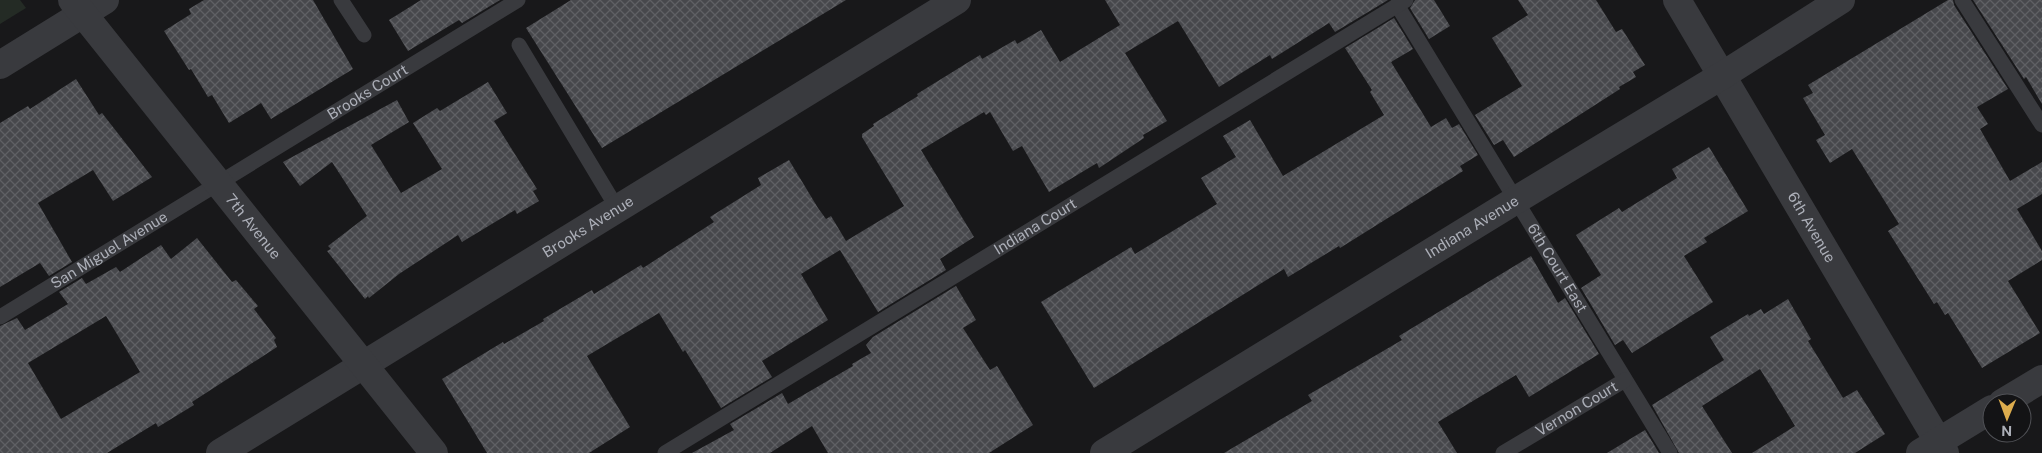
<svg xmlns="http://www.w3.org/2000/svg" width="2042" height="453" font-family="'Public Sans',sans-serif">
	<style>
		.green { fill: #242b25 }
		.building { fill: url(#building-cross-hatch); fill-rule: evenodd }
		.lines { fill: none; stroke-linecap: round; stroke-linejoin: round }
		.service { stroke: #393a3e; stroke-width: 15 }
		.minor { stroke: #393a3e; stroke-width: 28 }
		.tertiary { stroke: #393a3e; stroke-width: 28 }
		.labels { text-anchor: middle; stroke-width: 4; stroke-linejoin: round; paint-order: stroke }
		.street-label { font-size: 15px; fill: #acafb8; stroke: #131315 }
	</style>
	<defs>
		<pattern id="building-cross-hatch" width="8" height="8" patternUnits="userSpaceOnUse" patternTransform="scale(1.25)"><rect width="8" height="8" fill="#47484c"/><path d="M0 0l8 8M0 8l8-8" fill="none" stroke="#5f6064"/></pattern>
	</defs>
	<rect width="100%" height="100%" fill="#18181a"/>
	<polygon class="green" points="0,0 20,0 26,8 0,24"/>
	<g class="building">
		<polygon points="204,0 313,0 353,69 271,119 261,103 229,123 212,95 208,97 191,69 189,70 164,31 191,14 189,9"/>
		<polygon points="421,0 500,0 462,23 459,20 408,51 389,20"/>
		<polygon points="571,0 846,0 602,148 526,28"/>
		<polygon points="1105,0 1388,0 1335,32 1329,23 1272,59 1270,55 1219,87 1178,21 1125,53 1167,121 1143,135 1144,138 1099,168 1097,163 1049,192 1022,146 1013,151 990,112 986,115 984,112 921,150 974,237 940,259 946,270 878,312 840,250 801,274 828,320 762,361 772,377 721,408 685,350 683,352 659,313 587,356 630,427 589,453 487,453 442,379 503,342 504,344 544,321 543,319 592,290 594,294 641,265 643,268 714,222 710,217 761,185 758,178 789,160 818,208 826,219 831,216 846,241 904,206 862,137 862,134 874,126 873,124 918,96 917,94 980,55 982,59 1015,40 1017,44 1041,30 1060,62 1120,25"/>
		<polygon points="1415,0 1434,0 1450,26 1429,39 1410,8"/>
		<polygon points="1518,0 1596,0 1616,32 1622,29 1645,65 1633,72 1636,77 1619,87 1620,89 1514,157 1503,140 1494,145 1475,115 1522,86 1492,38 1528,15"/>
		<polygon points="1948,0 1953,0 1954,5 2008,89 1977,107 1988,124 1980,129 2010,181 2042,162 2042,194 2017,209 2042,251 2042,260 2008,281 2040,333 1982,368 1948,313 1945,315 1937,302 1934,304 1888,231 1899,224 1852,149 1830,163 1816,140 1825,135 1803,98 1813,93 1808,85"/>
		<polygon points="1973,0 2042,0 2042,104 2026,77 2024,79"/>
		<polygon points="1394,18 1413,49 1391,62 1431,127 1446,118 1452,128 1459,124 1478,155 1460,166 1463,171 1340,248 1339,246 1288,277 1284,269 1094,388 1041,302 1131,247 1135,254 1217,204 1201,178 1236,157 1223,136 1250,120 1283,176 1384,115 1370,92 1372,90 1345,48"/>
		<polygon points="76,79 99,115 102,113 152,177 113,201 93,170 38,203 72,262 49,276 40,263 0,287 0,123 28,106 30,109"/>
		<polygon points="488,82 507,113 494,121 537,189 533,191 539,201 517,214 515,210 462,242 458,235 399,274 369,298 368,296 365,299 327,251 331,249 328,246 367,216 332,162 300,186 283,162 397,100 409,122 371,145 401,193 442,169 413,123 437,108 440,111"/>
		<polygon points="1709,147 1748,211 1704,238 1707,242 1684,256 1713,302 1632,353 1623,340 1615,345 1581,288 1601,275 1576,235 1619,208 1622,212 1677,178 1672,169"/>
		<path d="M197 238 232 282 236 280 258 306 254 309 276 338 274 340 277 347 192 402 194 405 158 427 156 423 107 453H0V326L17 318 25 330 68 304 59 292 82 278 86 284 116 267 120 272 161 245 171 259ZM106 316 140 372 61 419 28 363Z"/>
		<polygon points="1531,256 1558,303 1565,298 1599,354 1529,397 1516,375 1438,422 1457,453 1224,453 1312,401 1308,395 1402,340 1399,336"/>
		<polygon points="956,286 976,320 963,328 990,370 997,366 1033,425 989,453 828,453 812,426 770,453 692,453 734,430 730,424 782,393 788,404 853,366 852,364 871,353 866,345 873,337"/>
		<polygon points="1788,299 1811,339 1808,341 1843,398 1857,390 1885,434 1855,453 1752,453 1795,426 1760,369 1702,406 1732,453 1679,453 1652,405 1724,360 1710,337 1748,314 1749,316 1761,309 1764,314"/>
		<polygon points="1645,430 1659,453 1607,453"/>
	</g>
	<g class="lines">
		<g class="service">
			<polyline points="341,0 364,35"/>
			<polyline points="1962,0 2042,125"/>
			<path id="s1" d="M1397 5 1670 453"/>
			<polyline points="519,45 617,208"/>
			<path id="s2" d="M0 317 518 0"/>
			<path id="s3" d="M665 453 1406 0"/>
			<path id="s4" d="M1503 453 1625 380"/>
		</g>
		<g class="minor">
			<path id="s5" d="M1677 0 1945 453"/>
			<polyline points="0,65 105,0"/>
			<polyline points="2002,403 2042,379"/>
			<path id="s6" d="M220 453 957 0"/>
			<path id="s7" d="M1104 453 1516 200 1723 75 1841 0"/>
			<polyline points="1920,453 1992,409"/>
		</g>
		<path class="tertiary" id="s8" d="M72 0 434 453"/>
	</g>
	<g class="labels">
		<g class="street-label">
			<text dy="5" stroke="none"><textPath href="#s2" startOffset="431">Brooks Court</textPath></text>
			<text dy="5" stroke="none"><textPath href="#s6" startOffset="432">Brooks Avenue</textPath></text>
			<text dy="5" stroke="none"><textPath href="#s3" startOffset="434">Indiana Court</textPath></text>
			<text dy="5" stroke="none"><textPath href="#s5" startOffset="264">6th Avenue</textPath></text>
			<text dy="5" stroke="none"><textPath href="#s8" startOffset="290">7th Avenue</textPath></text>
			<text dy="5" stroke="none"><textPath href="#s7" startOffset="432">Indiana Avenue</textPath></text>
			<text dy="5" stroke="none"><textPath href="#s2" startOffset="128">San Miguel Avenue</textPath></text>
			<text dy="5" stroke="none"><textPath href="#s1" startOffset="308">6th Court East</textPath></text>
			<text dy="5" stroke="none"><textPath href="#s4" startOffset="86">Vernon Court</textPath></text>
		</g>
	</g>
	<g transform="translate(2007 418) rotate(181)"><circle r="24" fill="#131315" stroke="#505156"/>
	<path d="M0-4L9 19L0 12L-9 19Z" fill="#dcac4d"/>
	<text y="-8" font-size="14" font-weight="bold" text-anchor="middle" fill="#acafb8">N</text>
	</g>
</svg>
